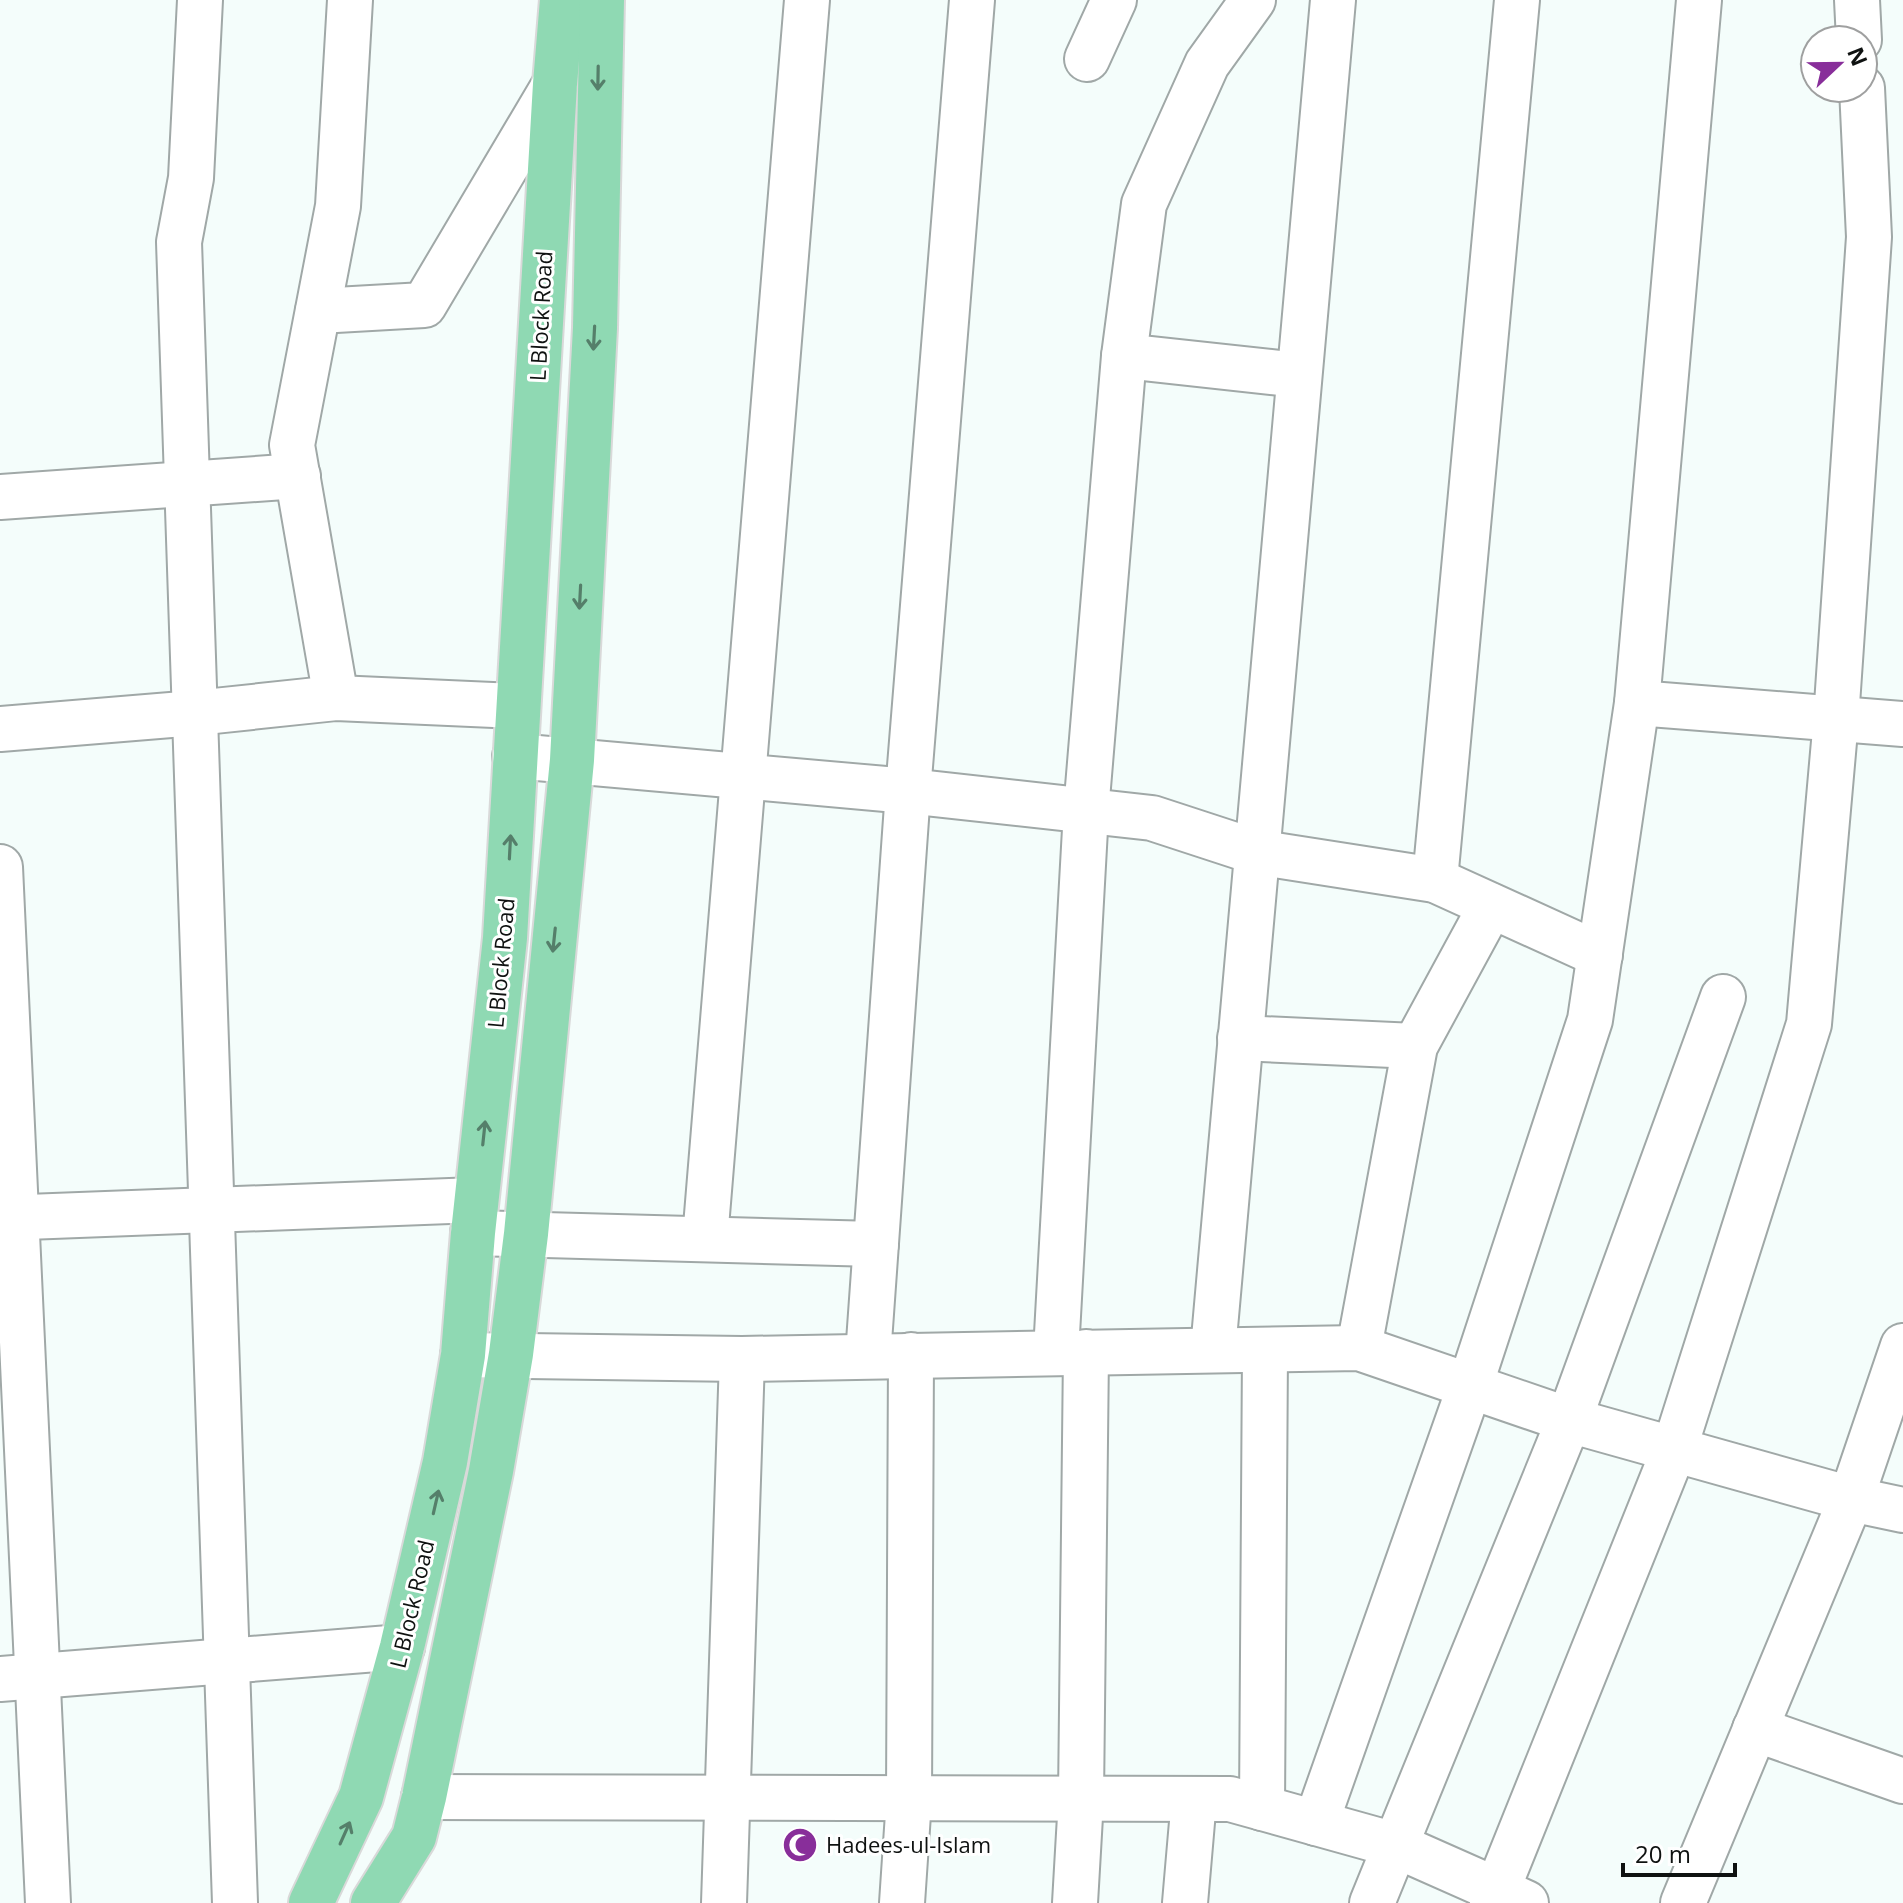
<svg xmlns="http://www.w3.org/2000/svg" width="1903" height="1903" font-family="'Open Sans',sans-serif">
	<style>
		.lines { fill: none; stroke-linecap: round; stroke-linejoin: round }
		.minor-casing { stroke: #a0a8a7; stroke-width: 48 }
		.major-casing { stroke: #d9d9d9; stroke-width: 48 }
		.minor { stroke: #fff; stroke-width: 44 }
		.major { stroke: #8fd9b3; stroke-width: 44 }
		.oneway { stroke: #557f6a }
		.labels { text-anchor: middle; stroke-width: 6; stroke-linejoin: round; paint-order: stroke }
		.street-label { font-size: 22px; fill: #0f1211; stroke: #fff }
		.poi-label { font-size: 22px; fill: #0f1211; stroke: #fff; text-anchor: start }
	</style>
	<rect width="100%" height="100%" fill="#f4fdfb"/>
	<g class="lines">
		<g class="minor-casing">
			<g id="minor">
				<polyline points="200,0 191,178 179,242 235,1903"/>
				<polyline points="1253,0 1207,64 1144,204 1124,356 1299,375"/>
				<polyline points="1857,0 1859,40"/>
				<polyline points="1087,59 1114,0"/>
				<polyline points="318,311 424,305 555,84"/>
				<polyline points="0,497 298,476"/>
				<polyline points="336,698 292,445 338,206 350,0"/>
				<polyline points="1637,703 1903,724"/>
				<polyline points="0,729 195,713 336,698 517,706"/>
				<polyline points="515,756 908,791 1152,818 1256,852 1435,880 1600,955"/>
				<polyline points="0,867 48,1903"/>
				<polyline points="1435,880 1517,0"/>
				<polyline points="1240,1038 1415,1046"/>
				<polyline points="0,1218 476,1200"/>
				<polyline points="473,1233 876,1244"/>
				<polyline points="705,1239 807,0"/>
				<polyline points="1359,1348 1415,1046 1491,906"/>
				<polyline points="1213,1350 1333,0"/>
				<polyline points="1056,1352 1086,811 1124,356"/>
				<polyline points="463,1355 742,1359 1359,1348 1569,1420 1851,1499 1903,1510"/>
				<polyline points="868,1356 908,791 972,0"/>
				<polyline points="0,1679 402,1647"/>
				<polyline points="1755,1729 1903,1781"/>
				<polyline points="424,1797 1230,1799 1395,1845 1526,1903"/>
				<polyline points="1262,1808 1265,1350"/>
				<polyline points="1316,1823 1470,1386 1590,1020 1637,703 1699,0"/>
				<polyline points="724,1903 742,1359"/>
				<polyline points="902,1903 909,1799 911,1355"/>
				<polyline points="1075,1903 1081,1799 1086,1352"/>
				<polyline points="1185,1903 1194,1799"/>
				<polyline points="1372,1903 1569,1420 1723,997"/>
				<polyline points="1492,1903 1674,1450 1809,1024 1836,719 1869,237 1862,88"/>
				<polyline points="1683,1903 1851,1499 1903,1346"/>
			</g>
		</g>
		<g class="major-casing">
			<g id="major">
				<polyline points="311,1903 361,1797 402,1647 445,1462 463,1355 473,1233 505,938 555,84 562,0"/>
				<polyline points="373,1903 414,1837 424,1797 491,1471 511,1354 526,1234 572,760 595,328 602,0"/>
			</g>
		</g>
		<use href="#minor" class="minor"/>
		<use href="#major" class="major"/>
	</g>
	<defs><path id="oneway-shaft" d="M-6 0H5M1.5-3L5.5 0L1.5 3" fill="none" stroke-width="1.6" stroke-linecap="round" stroke-linejoin="round" transform="scale(2)"/></defs>
	<g class="oneway">
		<use href="#oneway-shaft" transform="translate(598 78) rotate(91)"/>
		<use href="#oneway-shaft" transform="translate(594 338) rotate(93)"/>
		<use href="#oneway-shaft" transform="translate(580 597) rotate(93)"/>
		<use href="#oneway-shaft" transform="translate(510 847) rotate(-87)"/>
		<use href="#oneway-shaft" transform="translate(554 940) rotate(96)"/>
		<use href="#oneway-shaft" transform="translate(484 1133) rotate(-84)"/>
		<use href="#oneway-shaft" transform="translate(436 1502) rotate(-77)"/>
		<use href="#oneway-shaft" transform="translate(345 1833) rotate(-66)"/>
	</g>
	<defs>
		<g id="mosque-disc" transform="scale(1.8)"><circle r="9.5" fill="#882e9a" stroke="#fff"/><path d="M3.5-4.9A6 6 0 1 0 3.5 4.9A5 5 0 1 1 3.5-4.9Z" fill="#fff"/></g>
	</defs>
	<g fill-rule="evenodd">
		<use href="#mosque-disc" x="800" y="1845"/>
	</g>
	<g class="labels">
		<g class="street-label">
			<text transform="translate(541 316) rotate(-87)" y="8">L Block Road</text>
			<text transform="translate(501 963) rotate(-85)" y="8">L Block Road</text>
			<text transform="translate(412 1604) rotate(-77)" y="8">L Block Road</text>
		</g>
		<g class="poi-label">
			<text x="826" y="1853">Hadees-ul-Islam</text>
		</g>
	</g>
	<g transform="translate(1839 64) rotate(68)"><circle r="38" fill="#ffffff" stroke="#9fa0a0" stroke-width="2"/>
	<path d="M0-6L14 30L0 20L-14 30Z" fill="#882e9a"/>
	<text y="-12" font-size="22" font-weight="bold" text-anchor="middle" fill="#0f1211">N</text>
	</g>
	<path d="M1623 1863v12h112v-12" fill="none" stroke="#0f1211" stroke-width="4"/>
	<text x="1635" y="1863" font-size="24" fill="#0f1211" stroke="#ffffff" stroke-width="6" paint-order="stroke">20 m</text>
</svg>
